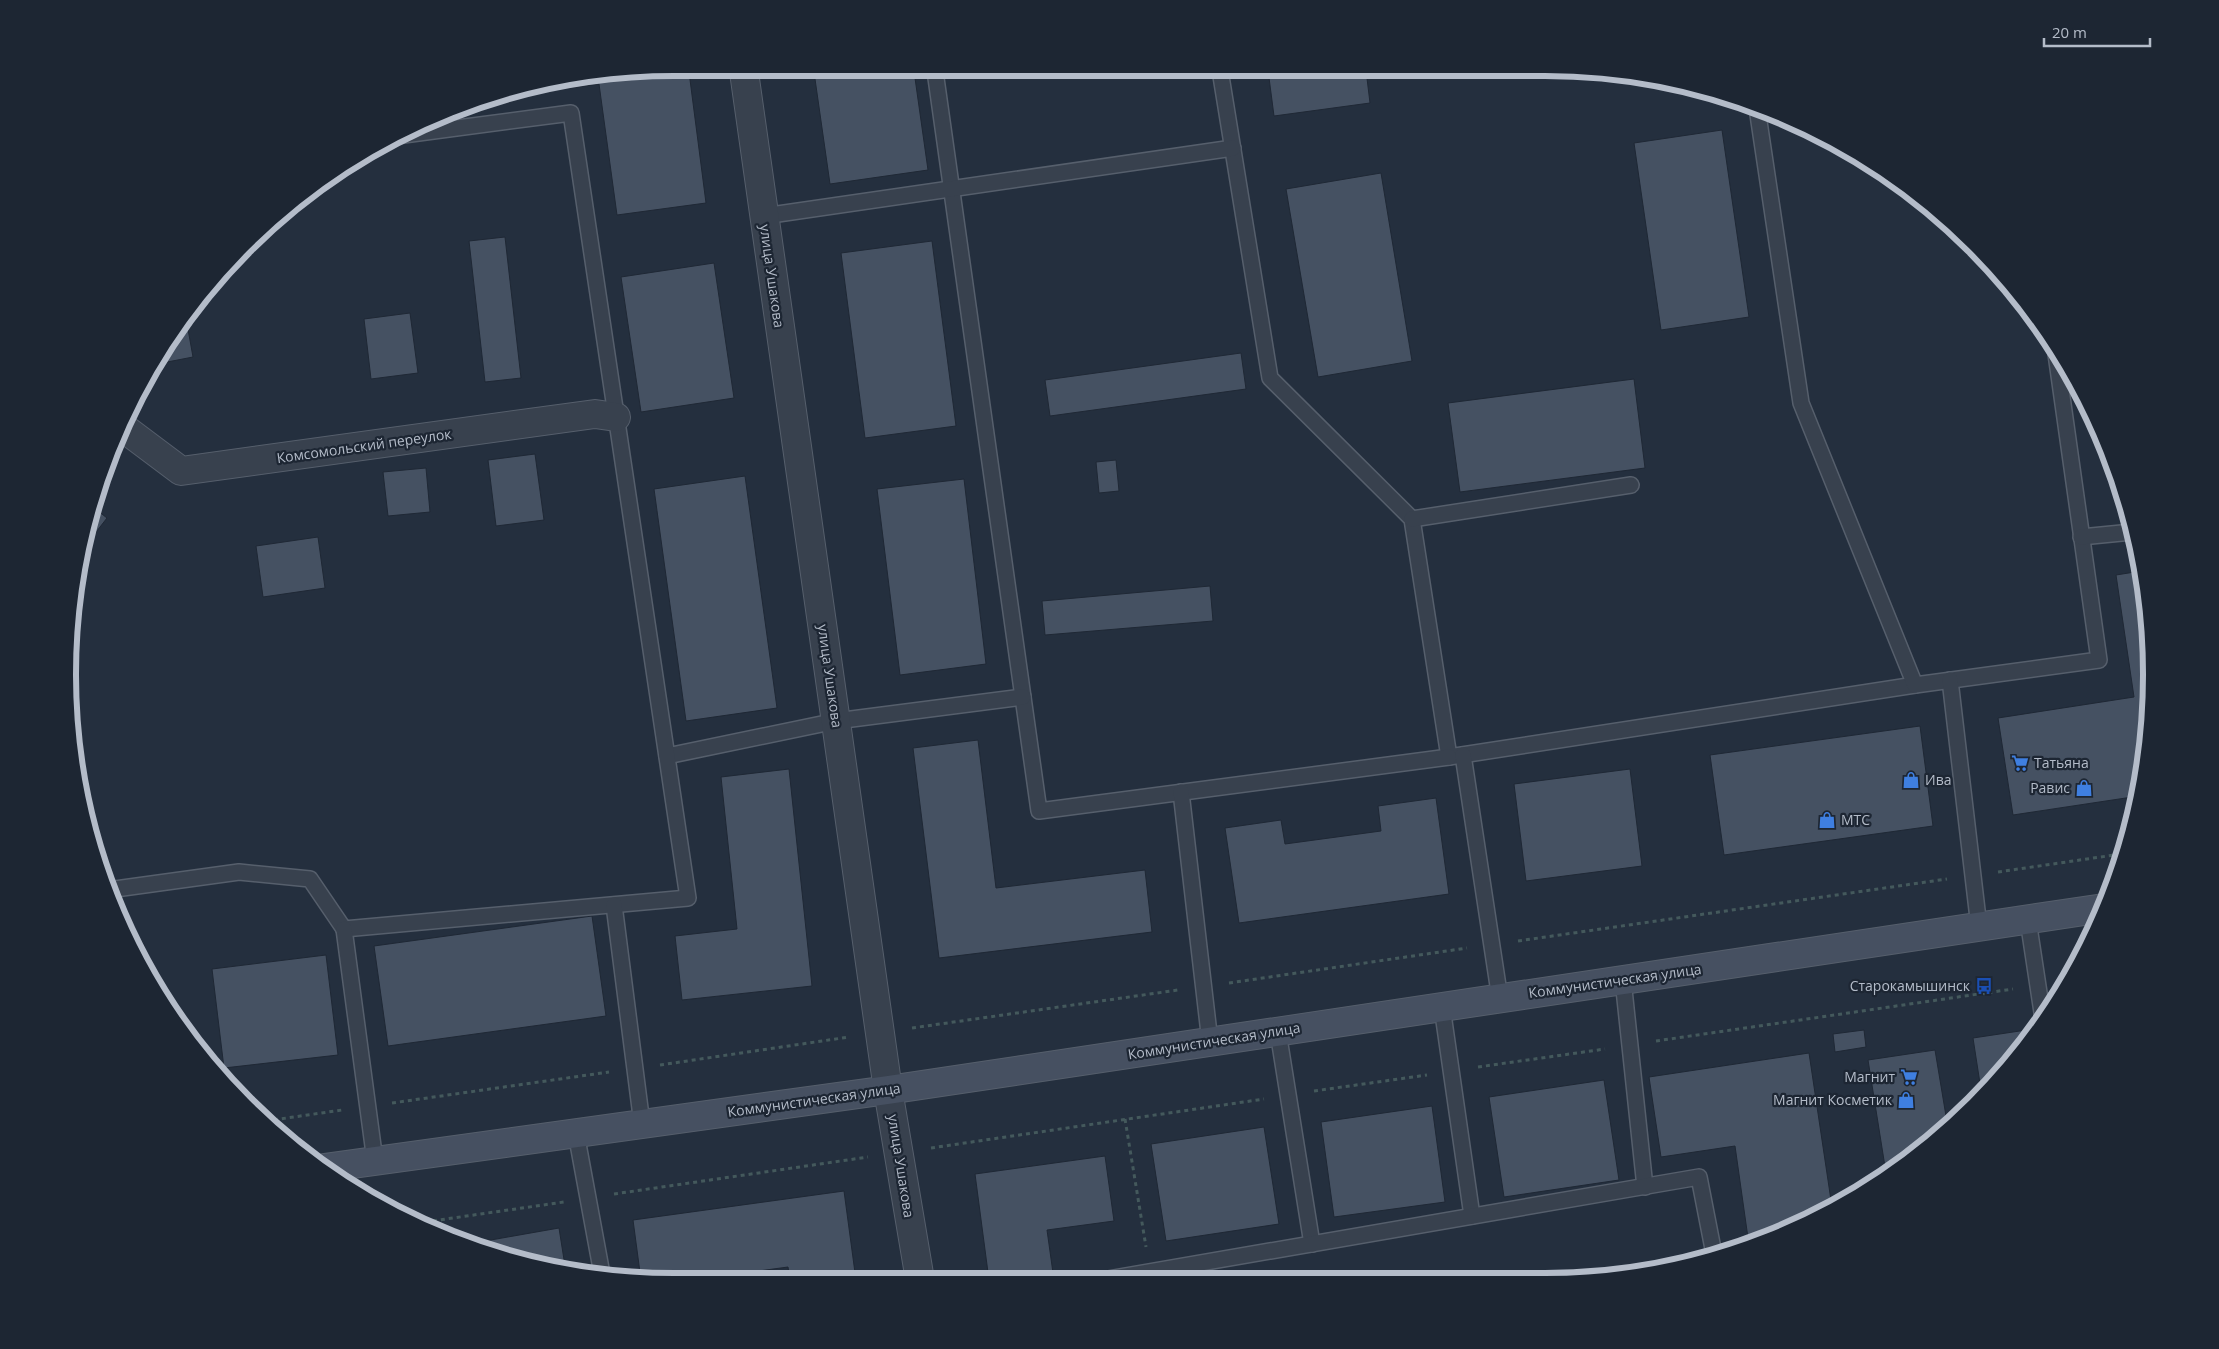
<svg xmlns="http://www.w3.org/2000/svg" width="2219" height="1349" font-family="'Open Sans',sans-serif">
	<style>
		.building { fill: #455162; stroke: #1f2835 }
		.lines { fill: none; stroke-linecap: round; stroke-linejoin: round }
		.service-casing { stroke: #565f6c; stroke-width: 18 }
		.minor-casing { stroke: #565f6c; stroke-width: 30 }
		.secondary-casing { stroke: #565f6c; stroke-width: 30 }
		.path { stroke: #44595c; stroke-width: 3; stroke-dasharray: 4 4; stroke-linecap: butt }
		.service { stroke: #38414e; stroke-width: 15 }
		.minor { stroke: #38414e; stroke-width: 28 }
		.secondary { stroke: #465061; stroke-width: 28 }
		.labels { text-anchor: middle; stroke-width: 4.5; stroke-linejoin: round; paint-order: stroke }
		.street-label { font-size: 14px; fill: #b4bcc9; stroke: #1d2633 }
		.poi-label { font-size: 14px; fill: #b4bcc9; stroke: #1d2633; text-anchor: end }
		.rim { fill: none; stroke: #b4bcc9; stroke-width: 6 }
	</style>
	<rect width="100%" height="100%" fill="#242f3e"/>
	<g class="building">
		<polygon points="1268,70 1366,70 1370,103 1274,116"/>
		<polygon points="914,71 928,170 830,184 814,72"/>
		<polygon points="689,72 706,203 617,215 599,84 476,101 595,73"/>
		<polygon points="1722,130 1749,317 1661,330 1634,143"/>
		<polygon points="1381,173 1412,361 1318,377 1286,189"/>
		<polygon points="505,237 521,378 485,382 469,241"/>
		<polygon points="932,241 956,426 865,438 841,253"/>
		<polygon points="714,263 734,398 641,412 621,277"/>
		<polygon points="410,313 418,373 371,379 364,319"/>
		<polygon points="186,318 193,357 157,364 170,337"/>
		<polygon points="1241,353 1246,389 1050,416 1045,380"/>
		<polygon points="1634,379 1645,468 1460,492 1448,403"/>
		<polygon points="535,454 544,520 496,526 488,460"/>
		<polygon points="2110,458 2123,502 2116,503"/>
		<polygon points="1116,460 1119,491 1099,493 1096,462"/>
		<polygon points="426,468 430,512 388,516 383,472"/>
		<polygon points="745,476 777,708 686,721 654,489"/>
		<polygon points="964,479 986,664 900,675 877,489"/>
		<polygon points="93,507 107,518 83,549"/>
		<polygon points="318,537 325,588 263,597 256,546"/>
		<polygon points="2141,571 2151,675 2139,796 2013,815 1998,718 2134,697 2116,575"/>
		<polygon points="1210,586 1213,621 1045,635 1042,601"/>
		<polygon points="1920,726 1933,826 1724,855 1710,755"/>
		<polygon points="978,740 996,888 1145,870 1152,932 939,958 913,748"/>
		<polygon points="789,769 812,986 682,1000 675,936 737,929 721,777"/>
		<polygon points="1630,769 1642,866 1526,881 1514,784"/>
		<polygon points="1436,798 1449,894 1239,923 1225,828 1281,820 1285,844 1381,831 1378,806"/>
		<polygon points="592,916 606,1016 388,1046 374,946"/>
		<polygon points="144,944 148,972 132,946"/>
		<polygon points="326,955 338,1055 224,1068 212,969"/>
		<polygon points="2033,1029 2033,1031 1981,1090 1973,1038"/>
		<polygon points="1864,1030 1866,1047 1835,1052 1833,1034"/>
		<polygon points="1935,1050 1948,1128 1886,1173 1868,1060"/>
		<polygon points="1809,1053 1832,1207 1749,1245 1735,1146 1661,1157 1649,1077"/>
		<polygon points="1604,1080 1619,1180 1504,1197 1489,1097"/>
		<polygon points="1432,1106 1445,1202 1334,1217 1321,1122"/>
		<polygon points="1264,1127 1279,1224 1166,1241 1151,1144"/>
		<polygon points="1105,1156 1114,1221 1047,1230 1054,1280 989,1280 975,1174"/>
		<polygon points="844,1191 856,1280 790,1280 788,1267 693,1280 641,1280 633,1220"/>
		<polygon points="559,1228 565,1266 479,1249 468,1244"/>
	</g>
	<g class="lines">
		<g class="service-casing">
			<g id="service">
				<polyline points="1220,70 1270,378 1412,519 1449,757 1915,685"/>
				<polyline points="935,71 1039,811 1449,757"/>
				<polyline points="1757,108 1801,403 1915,685 2099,660 2055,347"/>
				<polyline points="764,216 1233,148"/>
				<polyline points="1412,519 1631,485"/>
				<polyline points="2081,537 2132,532"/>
				<polyline points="1950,680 1979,927"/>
				<polyline points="1463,755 1500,999"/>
				<polyline points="667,756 836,721 1023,697"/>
				<polyline points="1181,792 1210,1042"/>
				<polyline points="108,890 239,872 310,879 344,929 688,898 571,113 396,136"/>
				<polyline points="614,905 642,1124"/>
				<polyline points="2028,920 2043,1019"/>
				<polyline points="344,929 375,1161"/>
				<polyline points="1623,980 1645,1187"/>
				<polyline points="1442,1007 1472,1216"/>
				<polyline points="1278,1032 1312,1244"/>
				<polyline points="576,1133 602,1274"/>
				<polyline points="1102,1280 1699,1177 1714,1254"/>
			</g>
		</g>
		<g class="minor-casing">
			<g id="minor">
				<polyline points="744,72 888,1090 920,1280"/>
				<polyline points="125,429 181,471 595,414 616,417"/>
			</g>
		</g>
		<g class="secondary-casing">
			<polyline id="secondary" points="324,1168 888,1090 2104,908"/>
		</g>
		<g class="path">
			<polyline points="1998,872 2121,854"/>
			<polyline points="1518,941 1947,879"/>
			<polyline points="1229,983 1467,948"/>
			<polyline points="912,1028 1178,990"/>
			<polyline points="1656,1041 2013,989"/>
			<polyline points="660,1065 849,1037"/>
			<polyline points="1478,1067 1605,1049"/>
			<polyline points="1314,1091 1427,1075"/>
			<polyline points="392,1103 609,1072"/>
			<polyline points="1125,1119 1146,1247"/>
			<polyline points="266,1121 342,1110"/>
			<polyline points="931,1148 1264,1099"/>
			<polyline points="614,1194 868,1157"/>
			<polyline points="425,1222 564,1202"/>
		</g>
		<use href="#service" class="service"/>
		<use href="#minor" class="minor"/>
		<use href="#secondary" class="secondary"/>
	</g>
	<defs>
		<g id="supermarket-bare" transform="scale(1.35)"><path d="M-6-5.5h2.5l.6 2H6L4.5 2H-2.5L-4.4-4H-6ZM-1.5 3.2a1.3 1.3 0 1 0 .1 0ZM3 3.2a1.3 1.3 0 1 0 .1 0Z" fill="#3f7fe0" stroke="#1d2633" stroke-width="2.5" paint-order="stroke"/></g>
		<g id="shop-bare" transform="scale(1.35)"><path d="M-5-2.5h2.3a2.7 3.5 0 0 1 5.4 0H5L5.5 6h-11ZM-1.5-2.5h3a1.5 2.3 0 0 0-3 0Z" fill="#3f7fe0" stroke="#1d2633" stroke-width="2.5" paint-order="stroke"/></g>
		<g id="bus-bare" transform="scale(1.35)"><path d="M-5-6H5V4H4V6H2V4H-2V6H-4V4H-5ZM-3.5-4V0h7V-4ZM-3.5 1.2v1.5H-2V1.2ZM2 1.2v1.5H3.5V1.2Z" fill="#1a4fb4" stroke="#1d2633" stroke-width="2.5" paint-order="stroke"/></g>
	</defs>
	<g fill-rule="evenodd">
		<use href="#supermarket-bare" x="2020" y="763"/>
		<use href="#shop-bare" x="1911" y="780"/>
		<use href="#shop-bare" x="2084" y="788"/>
		<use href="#shop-bare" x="1827" y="820"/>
		<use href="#bus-bare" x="1984" y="986"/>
		<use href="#supermarket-bare" x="1909" y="1077"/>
		<use href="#shop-bare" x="1906" y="1100"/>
	</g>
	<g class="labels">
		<g class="street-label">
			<text transform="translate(772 276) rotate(82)" y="5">улица Ушакова</text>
			<text transform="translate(364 446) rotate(-8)" y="5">Комсомольский переулок</text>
			<text transform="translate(830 676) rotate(82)" y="5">улица Ушакова</text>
			<text transform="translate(1615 981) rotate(-8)" y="5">Коммунистическая улица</text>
			<text transform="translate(1214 1041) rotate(-9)" y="5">Коммунистическая улица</text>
			<text transform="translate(814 1100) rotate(-8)" y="5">Коммунистическая улица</text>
			<text transform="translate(901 1166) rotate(81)" y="5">улица Ушакова</text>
		</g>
		<g class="poi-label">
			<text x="2034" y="768" text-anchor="start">Татьяна</text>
			<text x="1925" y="785" text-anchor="start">Ива</text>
			<text x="2070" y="793">Равис</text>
			<text x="1841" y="825" text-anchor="start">МТС</text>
			<text x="1970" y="991">Старокамышинск</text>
			<text x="1895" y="1082">Магнит</text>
			<text x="1892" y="1105">Магнит Косметик</text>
		</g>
	</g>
	<path d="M0 0H2219V1349H0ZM674 76H1545A598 598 0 0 1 2143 674V675A598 598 0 0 1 1545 1273H674A598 598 0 0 1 76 675V674A598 598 0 0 1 674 76Z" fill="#1d2633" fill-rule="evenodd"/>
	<path class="rim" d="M674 76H1545A598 598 0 0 1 2143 674V675A598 598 0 0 1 1545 1273H674A598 598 0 0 1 76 675V674A598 598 0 0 1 674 76Z"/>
	<path d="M2044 38v8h106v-8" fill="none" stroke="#b4bcc9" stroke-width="2.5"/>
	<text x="2052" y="38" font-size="15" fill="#b4bcc9" stroke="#1d2633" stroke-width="4" paint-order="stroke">20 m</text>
</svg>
